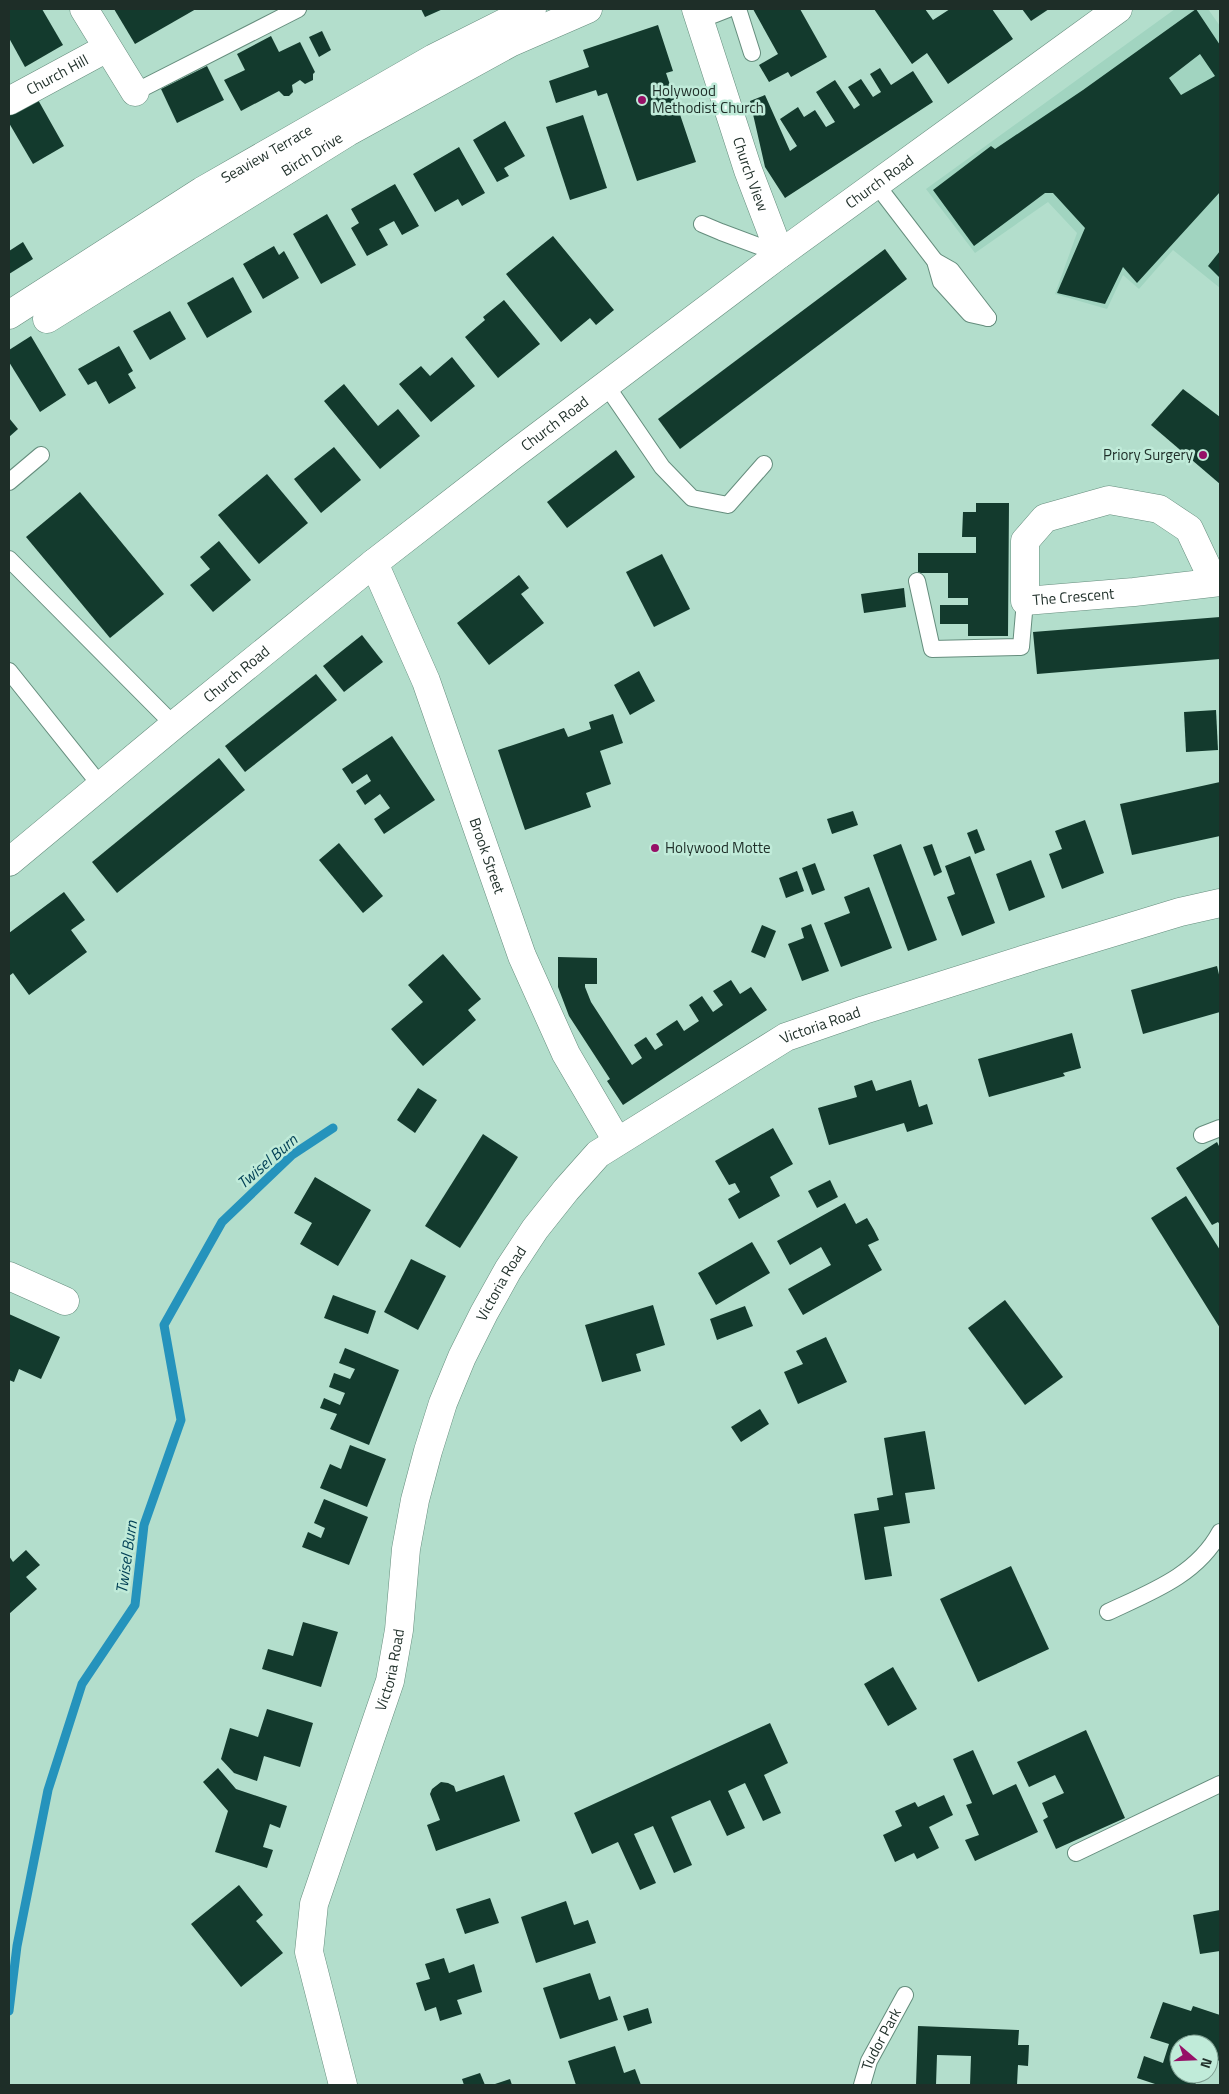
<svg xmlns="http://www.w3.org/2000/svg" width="1229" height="2094" font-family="'Titillium Web',sans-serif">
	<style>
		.built { fill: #a1d4c0 }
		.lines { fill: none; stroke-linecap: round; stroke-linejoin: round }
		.stream { stroke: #2593bc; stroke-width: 9 }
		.building { fill: #133a2d; fill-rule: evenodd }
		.lane-casing { stroke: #658d7d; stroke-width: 18 }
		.street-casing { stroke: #658d7d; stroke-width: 29 }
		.secondary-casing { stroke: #658d7d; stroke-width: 29 }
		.lane { stroke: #fff; stroke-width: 16 }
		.street { stroke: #fff; stroke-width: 28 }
		.secondary { stroke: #fff; stroke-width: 28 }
		.poi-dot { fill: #961067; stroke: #c0ebd9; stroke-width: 2 }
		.labels { text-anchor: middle; stroke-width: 5; stroke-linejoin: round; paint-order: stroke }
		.street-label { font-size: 15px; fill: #1e2e28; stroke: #c0ebd9 }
		.poi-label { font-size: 15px; fill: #1e2e28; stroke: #c0ebd9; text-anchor: start }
		.water-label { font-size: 16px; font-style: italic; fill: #003f55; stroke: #c0ebd9 }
	</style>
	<rect width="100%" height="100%" fill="#b3decc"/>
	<polygon class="built" points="1175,9 1208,9 1220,26 1220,288 1173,250 1139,289 1123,275 1107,309 1055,294 1077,233 1048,202 975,253 926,189"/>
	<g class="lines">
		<polyline class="stream" points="9,2011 17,1946 48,1790 82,1684 135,1605 144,1525 181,1420 164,1325 222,1222 292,1155 333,1128"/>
	</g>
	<g class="building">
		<polygon points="9,9 42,9 63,45 25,67 9,38"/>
		<polygon points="114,9 196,9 135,44"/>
		<polygon points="421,9 443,9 425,17"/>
		<polygon points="753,9 800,9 827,57 791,77 788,72 769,82 759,65 778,54"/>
		<polygon points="874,9 925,9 933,20 950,9 992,9 1013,39 948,84 927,53 912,64"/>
		<polygon points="1022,9 1049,9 1031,21"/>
		<path d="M1196 9 1220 45V192L1137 283 1123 267 1105 304 1057 293 1085 228 1053 193H1045L974 246 933 190 991 146 995 149 1083 90ZM1200 54 1215 76 1181 95 1169 78Z"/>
		<polygon points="658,25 673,71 666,73 696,162 637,181 607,93 598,96 596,90 556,103 549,81 589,67 583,50"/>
		<polygon points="322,31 331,50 319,57 309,37"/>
		<polygon points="271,36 279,52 300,42 315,72 313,74 313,80 305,84 300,80 292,85 293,92 289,96 284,96 279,91 241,111 224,80 245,70 237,54"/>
		<polygon points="207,66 224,100 177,123 161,89"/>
		<polygon points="880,68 891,85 913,71 933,102 785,198 765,167 750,101 765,95 790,151 797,146 780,119 798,107 804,117 815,110 826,127 835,122 816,92 835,80 854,109 860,105 848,87 861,79 873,97 881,92 870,74"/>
		<polygon points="37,98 64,146 33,164 9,123 9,115"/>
		<polygon points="583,115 607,188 570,200 546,127"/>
		<polygon points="505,121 525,156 504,168 509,176 497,182 473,140"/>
		<polygon points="459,147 485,193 462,206 458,199 435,212 413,174"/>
		<polygon points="395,184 419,226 402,235 394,221 379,229 388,245 367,256 351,228 359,223 351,209"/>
		<polygon points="327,214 356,265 321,284 293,234"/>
		<polygon points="553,236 614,310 596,325 590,318 561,342 506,274"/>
		<polygon points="23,242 33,259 9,274 9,251"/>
		<polygon points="274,246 279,255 284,251 299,278 263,299 243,264"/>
		<polygon points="885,249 907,279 680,449 658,419"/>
		<polygon points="1220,251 1220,278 1208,266"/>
		<polygon points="233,277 252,312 207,338 187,303"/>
		<polygon points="504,300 540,344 498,378 465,337 485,320 483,317"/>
		<polygon points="170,311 186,339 150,360 133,331"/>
		<polygon points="31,336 66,395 40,412 9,362 9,350"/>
		<polygon points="119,346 133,371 128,374 136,388 109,404 96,381 88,385 78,369"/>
		<polygon points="452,357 475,386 431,422 399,384 421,366 430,376"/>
		<polygon points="344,384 378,426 398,409 420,436 380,469 324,401"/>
		<polygon points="1183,389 1220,417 1220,484 1151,425"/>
		<polygon points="9,418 18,429 9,437"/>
		<polygon points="334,447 361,480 321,513 294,479"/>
		<polygon points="616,450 635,477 567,528 547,502"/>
		<polygon points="267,474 308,523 259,564 218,515"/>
		<polygon points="80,492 164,594 110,638 26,537"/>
		<polygon points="976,503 1009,503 1008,636 968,636 968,624 940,624 940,605 968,605 968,598 948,598 948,573 918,573 918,553 976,553 976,537 962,537 963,512 976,512"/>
		<polygon points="219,541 251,580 213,612 190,585 210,569 200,557"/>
		<polygon points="662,554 690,609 654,627 626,572"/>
		<polygon points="519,575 529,588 521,594 544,623 489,665 457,623"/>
		<polygon points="904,588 906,607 864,613 861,594"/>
		<polygon points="1220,617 1220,659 1037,674 1033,632"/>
		<polygon points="362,635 383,662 344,692 323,666"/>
		<polygon points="639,671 655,701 630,715 614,685"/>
		<polygon points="316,674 337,700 245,772 225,746"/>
		<polygon points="1216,710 1218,750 1186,752 1184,712"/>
		<polygon points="613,714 623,743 600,751 611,784 586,793 591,807 525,830 498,750 564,728 568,737 591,729 589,722"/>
		<polygon points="392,736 435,800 384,834 374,819 390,808 380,794 365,805 356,791 371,781 367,774 352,784 342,769"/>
		<polygon points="219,758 245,790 117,893 92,862"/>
		<polygon points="1220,782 1220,836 1132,855 1120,804"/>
		<polygon points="853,811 858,825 832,834 827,819"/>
		<polygon points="1085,820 1104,873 1062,889 1049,854 1062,849 1055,831"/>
		<polygon points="977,829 985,850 975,854 967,833"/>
		<polygon points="339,843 383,896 363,913 319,860"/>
		<polygon points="901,844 937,940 908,951 873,855"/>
		<polygon points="932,844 942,872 934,876 923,847"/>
		<polygon points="970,856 995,923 962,936 947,897 955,894 945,866"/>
		<polygon points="1031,860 1045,897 1009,911 996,874"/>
		<polygon points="815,863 825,890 812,895 802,868"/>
		<polygon points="797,871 804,891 786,898 779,878"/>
		<polygon points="869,887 892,948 841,967 824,923 850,913 844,897"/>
		<polygon points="64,892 85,920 71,930 87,952 29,995 13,973 9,976 9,933"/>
		<polygon points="811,924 829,971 802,981 788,944 804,938 801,928"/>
		<polygon points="762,925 776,931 765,958 751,952"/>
		<polygon points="443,954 481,999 468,1010 476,1020 423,1066 391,1029 423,1002 408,985"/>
		<polygon points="558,957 597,958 597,984 585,984 585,987 591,1002 632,1065 642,1058 634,1045 646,1037 655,1050 663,1045 656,1034 677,1020 684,1031 699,1021 689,1005 702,996 713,1012 723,1005 713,991 731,980 740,994 751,987 767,1010 623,1105 607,1081 610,1079 569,1016 558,987"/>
		<polygon points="1217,966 1220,979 1220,1012 1143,1034 1131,990"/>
		<polygon points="1072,1033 1081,1068 1063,1073 1065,1076 989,1097 978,1059"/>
		<polygon points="872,1080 876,1091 911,1080 919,1107 927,1104 933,1124 907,1132 904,1123 829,1145 818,1108 857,1097 854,1086"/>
		<polygon points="418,1088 437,1100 415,1133 397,1120"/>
		<polygon points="773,1128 793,1164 770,1177 780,1196 739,1219 728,1199 740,1192 735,1183 729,1185 715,1161"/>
		<polygon points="483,1134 518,1157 460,1248 425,1226"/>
		<polygon points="1217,1142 1220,1148 1220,1225 1218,1222 1212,1225 1176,1168"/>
		<polygon points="315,1177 371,1210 338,1266 300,1244 312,1223 294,1213"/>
		<polygon points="830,1180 838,1197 817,1208 808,1191"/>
		<polygon points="1186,1196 1220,1250 1220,1328 1151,1218"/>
		<polygon points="845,1203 856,1224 867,1218 874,1230 879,1240 868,1245 882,1270 803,1315 788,1289 831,1265 821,1247 790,1265 777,1241"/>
		<polygon points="752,1242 770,1273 716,1305 698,1273"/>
		<polygon points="411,1259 446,1276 418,1330 384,1312"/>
		<polygon points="333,1295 376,1311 368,1334 324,1318"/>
		<polygon points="1005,1300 1063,1377 1025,1405 968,1328"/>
		<polygon points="653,1305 665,1345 636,1354 641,1371 602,1382 585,1325"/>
		<polygon points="745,1306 753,1326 717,1340 710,1319"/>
		<polygon points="9,1314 60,1337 41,1379 19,1369 14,1382 9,1380"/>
		<polygon points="826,1337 847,1382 798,1404 784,1372 803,1364 796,1351"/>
		<polygon points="345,1348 399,1370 369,1445 330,1429 337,1414 320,1408 324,1398 340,1405 345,1393 329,1387 334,1373 350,1379 355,1369 339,1363"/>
		<polygon points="760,1409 769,1424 741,1442 731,1427"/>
		<polygon points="925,1431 935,1489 905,1493 910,1523 884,1527 892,1576 865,1580 854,1514 879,1510 877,1498 893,1495 884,1438"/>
		<polygon points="350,1445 386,1459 367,1507 320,1488 330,1464 341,1469"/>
		<polygon points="324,1499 368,1517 349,1565 302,1547 308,1532 321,1538 325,1528 314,1523"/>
		<polygon points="26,1550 40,1565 26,1577 37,1589 9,1614 9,1556 13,1562"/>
		<polygon points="1011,1566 1049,1649 978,1682 940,1599"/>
		<polygon points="303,1622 338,1632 321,1687 262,1669 268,1649 293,1656"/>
		<polygon points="893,1667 917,1709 888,1726 864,1684"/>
		<polygon points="267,1709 313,1723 300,1767 264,1756 257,1781 234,1773 221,1759 230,1728 258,1737"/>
		<polygon points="770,1723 788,1763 764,1775 781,1813 763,1821 745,1783 728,1791 745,1828 727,1836 710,1800 671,1817 692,1865 674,1873 653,1826 634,1834 656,1883 640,1890 618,1842 592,1854 574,1813"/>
		<polygon points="1086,1730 1125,1818 1056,1849 1043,1820 1048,1817 1042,1803 1064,1793 1055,1775 1029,1787 1017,1762"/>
		<polygon points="973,1750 993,1795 1016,1784 1038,1832 975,1861 965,1840 979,1835 966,1805 972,1803 953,1759"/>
		<polygon points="218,1768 236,1789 287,1806 280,1828 270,1824 267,1834 263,1847 273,1850 267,1868 215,1852 228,1811 203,1782"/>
		<polygon points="504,1775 520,1821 436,1851 427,1825 440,1820 430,1794 432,1789 441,1782 448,1783 454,1786 456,1792"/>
		<polygon points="944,1795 953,1815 929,1827 939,1848 917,1859 914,1853 895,1862 883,1835 902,1826 895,1811 915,1802 918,1807"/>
		<polygon points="239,1885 263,1915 256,1921 283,1953 241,1987 191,1924"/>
		<polygon points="490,1898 499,1923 465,1934 456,1909"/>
		<polygon points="566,1901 574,1925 588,1920 596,1943 536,1963 521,1917"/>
		<polygon points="1220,1910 1220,1951 1200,1954 1193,1915"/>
		<polygon points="444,1958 449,1973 474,1964 482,1992 457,2000 462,2014 440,2021 436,2007 425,2011 416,1983 430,1979 425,1964"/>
		<polygon points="590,1973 599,2000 610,1996 618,2020 560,2039 543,1988"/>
		<polygon points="1163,2002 1191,2011 1193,2006 1220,2015 1219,2021 1220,2021 1220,2061 1209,2058 1209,2044 1179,2044 1179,2074 1199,2074 1195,2085 1158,2085 1137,2078 1144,2056 1163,2063 1169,2044 1150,2038"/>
		<polygon points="648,2008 652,2023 628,2031 623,2016"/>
		<polygon points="918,2026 1019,2030 1018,2045 1029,2045 1028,2066 1018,2065 1017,2085 970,2085 971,2056 937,2055 936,2085 916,2085"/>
		<polygon points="615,2046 624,2073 635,2069 641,2085 576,2085 568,2061"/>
		<polygon points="480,2073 485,2085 464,2085 462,2079"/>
		<polygon points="510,2079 512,2085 492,2085"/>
	</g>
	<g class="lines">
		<g class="lane-casing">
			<g id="lane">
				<polyline points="738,9 752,53"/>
				<polyline points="700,20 728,9"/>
				<polyline points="135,92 298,9"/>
				<polyline points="876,184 935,261 941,282 970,314 988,318"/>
				<polyline points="702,224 721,232 780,254"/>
				<polyline points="935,261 951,270 988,318"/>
				<polyline points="606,385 662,467 692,498 728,505 764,464"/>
				<polyline points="9,482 41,455"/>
				<polyline points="9,559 174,725"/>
				<polyline points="917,581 932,649 1021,647 1025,601"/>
				<polyline points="9,671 101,786"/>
				<polyline points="1202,1135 1220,1128"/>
				<path d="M1108 1612C1151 1592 1197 1575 1220 1532"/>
				<polyline points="1076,1853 1220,1784"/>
				<path id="s1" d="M862 2085 869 2061 905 1995"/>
			</g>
		</g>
		<g class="street-casing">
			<g id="street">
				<polyline points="84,9 135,92"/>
				<path id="s2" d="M696 9 748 170 780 254"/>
				<path id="s3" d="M9 101 107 48"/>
				<path id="s4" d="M9 315 202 191 434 58 532 9"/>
				<path id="s5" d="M47 319 348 132 510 43 588 9"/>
				<path id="s6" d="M374 563 426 681 522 956 566 1054 617 1141"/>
				<path id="s7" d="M1214 582 1189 529 1159 509 1109 500 1045 518 1025 541V601L1134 592 1220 582"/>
				<polyline points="9,1276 65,1301"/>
				<path id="s8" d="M343 2085 309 1952 314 1904 390 1681 399 1630 406 1549 415 1500 428 1451 443 1403 462 1357 484 1313 508 1270 535 1229 566 1190 598 1154 786 1037 864 1010 1035 956 1180 912 1220 903"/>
			</g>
		</g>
		<g class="secondary-casing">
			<g id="secondary">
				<path id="s9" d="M9 862 174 725 374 563 512 456 780 254 1118 9"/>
			</g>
		</g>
		<use href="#lane" class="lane"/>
		<use href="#street" class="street"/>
		<use href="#secondary" class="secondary"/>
	</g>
	<g class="poi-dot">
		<circle cx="642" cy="100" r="5"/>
		<circle cx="1203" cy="455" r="5"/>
		<circle cx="655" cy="848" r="5"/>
	</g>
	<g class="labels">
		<g class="street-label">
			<text dy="5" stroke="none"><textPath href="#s3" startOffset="55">Church Hill</textPath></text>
			<text dy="5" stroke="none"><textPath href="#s4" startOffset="304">Seaview Terrace</textPath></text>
			<text dy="5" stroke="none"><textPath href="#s5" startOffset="312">Birch Drive</textPath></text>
			<text dy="5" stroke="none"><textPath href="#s2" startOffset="174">Church View</textPath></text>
			<text dy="5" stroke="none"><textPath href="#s9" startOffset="1105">Church Road</textPath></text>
			<text dy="5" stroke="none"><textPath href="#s9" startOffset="700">Church Road</textPath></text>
			<text dy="5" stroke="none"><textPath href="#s7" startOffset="351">The Crescent</textPath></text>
			<text dy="5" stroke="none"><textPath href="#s9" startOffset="295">Church Road</textPath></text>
			<text dy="5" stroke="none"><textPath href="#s6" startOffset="314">Brook Street</textPath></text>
			<text dy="5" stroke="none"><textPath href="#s8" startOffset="1258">Victoria Road</textPath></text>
			<text dy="5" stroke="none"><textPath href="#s8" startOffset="838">Victoria Road</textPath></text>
			<text dy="5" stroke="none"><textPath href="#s8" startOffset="432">Victoria Road</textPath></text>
			<text dy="5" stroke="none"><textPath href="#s1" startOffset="50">Tudor Park</textPath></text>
		</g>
		<g class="poi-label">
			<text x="652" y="96">Holywood<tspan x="652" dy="17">Methodist Church</tspan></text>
			<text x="1193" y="460" text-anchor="end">Priory Surgery</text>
			<text x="665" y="853">Holywood Motte</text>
		</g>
		<g class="water-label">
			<text transform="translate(267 1161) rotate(-41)" y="6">Twisel Burn</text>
			<text transform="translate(126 1557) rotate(-82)" y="6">Twisel Burn</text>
		</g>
	</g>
	<rect width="1229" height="2094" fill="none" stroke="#1e2e28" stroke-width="20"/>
	<g transform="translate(1194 2059) rotate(109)"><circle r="24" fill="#c0ebd9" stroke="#7f9f92"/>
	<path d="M0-4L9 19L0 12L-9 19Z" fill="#961067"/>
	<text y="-8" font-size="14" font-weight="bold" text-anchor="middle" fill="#1e2e28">N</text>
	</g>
</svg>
